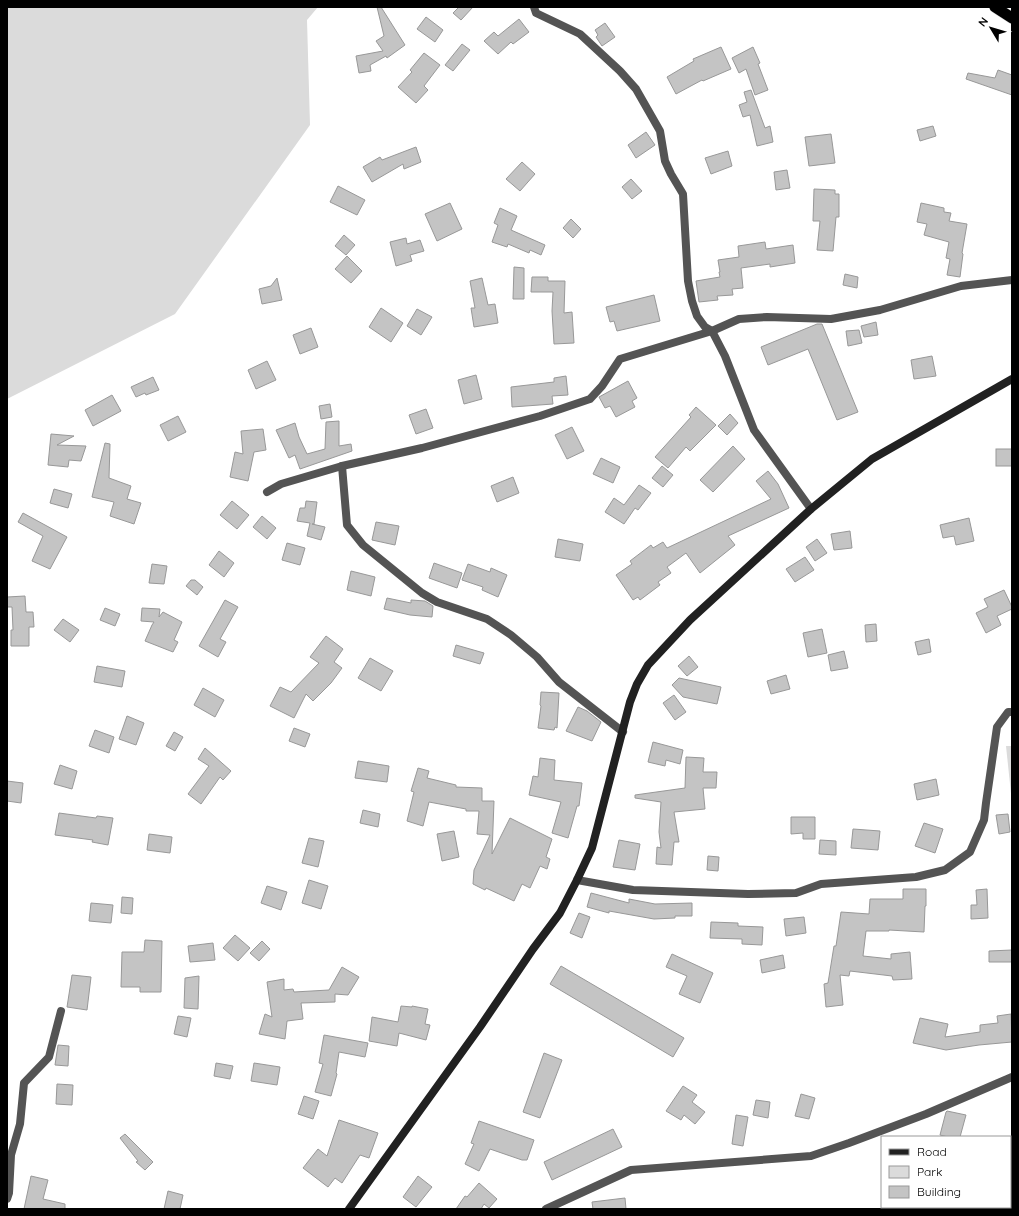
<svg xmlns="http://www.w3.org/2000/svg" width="1019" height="1216" font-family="Quicksand,sans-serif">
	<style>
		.green { fill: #dbdbdb }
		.building { fill: #c4c4c4; stroke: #989898 }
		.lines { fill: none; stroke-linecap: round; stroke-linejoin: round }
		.trunk-casing { stroke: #dbdbdb; stroke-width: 12 }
		.minor { stroke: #545454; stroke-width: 8 }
		.secondary { stroke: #212121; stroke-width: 8 }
		.trunk { stroke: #000; stroke-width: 11 }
	</style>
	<rect width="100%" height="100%" fill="#fff"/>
	<g class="green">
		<polygon points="7,7 318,7 307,20 310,125 175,314 7,399"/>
		<polygon points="1006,746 1012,746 1012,803"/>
	</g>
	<g class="building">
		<polygon points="377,7 381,7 405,45 387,58 386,56 370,65 371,71 359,73 356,56 383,51 376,41 384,36"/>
		<polygon points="459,7 473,7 461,20 453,13"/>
		<polygon points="426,17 443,30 435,42 417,29"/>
		<polygon points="519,19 529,32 513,44 511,42 498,54 484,41 494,32 498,36"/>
		<polygon points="605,23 615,37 602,46 596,37 598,35 595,30"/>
		<polygon points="462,44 470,50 453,71 445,65"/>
		<polygon points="721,47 731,69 703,81 702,80 676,94 667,77 694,61 693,59"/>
		<polygon points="753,47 760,63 758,64 768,90 755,95 746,69 739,73 732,58"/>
		<polygon points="424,53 440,65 424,86 428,90 416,103 398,87 412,72 410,70"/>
		<polygon points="998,70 1012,75 1012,95 966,79 968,73 995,78"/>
		<polygon points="751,90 765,128 770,126 773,142 757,146 750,115 743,117 739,105 747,102 744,92"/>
		<polygon points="933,126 936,136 920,141 917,130"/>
		<polygon points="646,132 655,145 636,158 628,145"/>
		<polygon points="831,134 835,163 809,166 805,137"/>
		<polygon points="416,147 421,162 404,169 403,164 372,182 363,167 380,157 382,160"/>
		<polygon points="728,151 732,166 711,174 705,158"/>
		<polygon points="522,162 535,174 520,191 506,179"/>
		<polygon points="787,170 790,188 776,190 774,172"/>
		<polygon points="631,179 642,191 632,199 622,187"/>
		<polygon points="338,186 365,200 357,215 330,202"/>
		<polygon points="814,189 835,190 835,194 839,194 839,217 836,217 833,251 817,250 820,221 813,221"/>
		<polygon points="450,203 462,229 437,241 425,214"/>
		<polygon points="921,203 944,208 944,212 951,213 949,221 967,224 962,253 963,254 960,277 947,275 950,259 946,258 949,242 924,235 927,224 917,222"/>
		<polygon points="500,208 517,216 511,230 545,245 541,255 530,250 529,253 508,244 507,247 492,242 498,225 494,223"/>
		<polygon points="571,219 581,229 573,238 563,228"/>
		<polygon points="344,235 355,245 346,255 335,246"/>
		<polygon points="406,238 407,244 420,240 424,251 410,255 412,261 396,266 390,242"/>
		<polygon points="765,242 766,249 793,245 795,263 770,267 770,264 741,268 743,288 732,289 733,295 717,296 718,300 699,302 696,281 720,277 719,272 720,272 718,260 739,257 738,246"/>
		<polygon points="347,256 362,271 351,283 335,269"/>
		<polygon points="514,267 524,268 524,299 513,299"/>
		<polygon points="845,274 858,277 857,288 843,285"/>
		<polygon points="532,277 548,277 548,281 565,281 564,313 572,312 574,343 554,344 552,311 553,292 531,292"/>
		<polygon points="277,278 282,300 262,304 259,289 271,286"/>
		<polygon points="482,278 488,305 495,304 498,323 474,327 471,308 475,308 470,281"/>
		<polygon points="654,295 660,321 617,331 614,321 610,322 606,307"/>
		<polygon points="381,308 403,323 391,342 369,327"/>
		<polygon points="417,309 432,317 421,335 407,326"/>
		<polygon points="876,322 878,335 864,337 861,326"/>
		<polygon points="817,324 822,324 858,412 837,420 808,349 768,365 761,347"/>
		<polygon points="311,328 318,347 300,354 293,335"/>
		<polygon points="859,330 862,343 848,346 846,331"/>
		<polygon points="932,356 936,376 914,379 911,360"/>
		<polygon points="267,361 276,380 256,389 248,370"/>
		<polygon points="476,375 482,399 464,404 458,380"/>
		<polygon points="566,376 568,395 552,396 553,404 512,407 511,387 554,382 554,378"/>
		<polygon points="153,377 159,390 146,395 145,393 136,397 131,387"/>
		<polygon points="628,381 637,398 632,401 635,407 616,417 610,406 605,408 599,397"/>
		<polygon points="112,395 121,411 93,426 85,410"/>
		<polygon points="330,404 332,417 321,419 319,406"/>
		<polygon points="696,407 716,425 690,451 686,447 668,468 655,457 691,417 689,415"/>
		<polygon points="426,409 433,428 416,434 409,415"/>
		<polygon points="730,414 738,423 727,435 718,426"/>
		<polygon points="178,416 186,432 168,441 160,425"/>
		<polygon points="339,421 339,446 351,444 352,451 300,469 295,455 289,458 276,430 295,423 299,437 307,454 325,449 326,422"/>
		<polygon points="572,427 584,451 567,459 555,435"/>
		<polygon points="263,429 266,450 254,452 248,481 230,477 235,452 243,454 241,431"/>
		<polygon points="51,434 74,436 57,445 86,446 81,461 69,460 68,467 48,465"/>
		<polygon points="105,443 110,444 109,478 131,486 127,499 141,503 134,524 110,516 114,502 92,497"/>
		<polygon points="733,446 745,459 713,492 700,480"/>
		<rect x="996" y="449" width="16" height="17"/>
		<polygon points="601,458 620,467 613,483 593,474"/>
		<polygon points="662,466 673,475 663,487 652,478"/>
		<polygon points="768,471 778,484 789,508 728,536 735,545 700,573 686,553 667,567 671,573 658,582 660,585 640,600 638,597 633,600 616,575 632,564 630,561 651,545 653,548 663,542 667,548 771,499 756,481"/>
		<polygon points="513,477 519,493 497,502 491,486"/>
		<polygon points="639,485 651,493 638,510 635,508 624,524 605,512 614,498 624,505"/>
		<polygon points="54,489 72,494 68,508 50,503"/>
		<polygon points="232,501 249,515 237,529 220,515"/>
		<polygon points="306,501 317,502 314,524 312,524 325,527 321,540 307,536 310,523 297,521 300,508 305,508"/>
		<polygon points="23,513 67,537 50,569 32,561 43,536 18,522"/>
		<polygon points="262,516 276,528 267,539 253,527"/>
		<polygon points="969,518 974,541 956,545 954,536 943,538 940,525"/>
		<polygon points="376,522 399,526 395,545 372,540"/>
		<polygon points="850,531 852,548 834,550 831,534"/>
		<polygon points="558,539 583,544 580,561 555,557"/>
		<polygon points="817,539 827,553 815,561 806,547"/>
		<polygon points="287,543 305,548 300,565 282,560"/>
		<polygon points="219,551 234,563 224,577 209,565"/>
		<polygon points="805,557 814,570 795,582 786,569"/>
		<polygon points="434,563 462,573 457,588 429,578"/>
		<polygon points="152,564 167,566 164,584 149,583"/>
		<polygon points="468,564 490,572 491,568 507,575 498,597 482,590 483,587 462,580"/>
		<polygon points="351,571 375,577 371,596 347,590"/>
		<polygon points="191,580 195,580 203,587 197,595 186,586"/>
		<polygon points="1004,590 1012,607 1012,609 997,616 1001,625 986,633 976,613 988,607 984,599"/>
		<polygon points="25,596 26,612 33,612 34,627 29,627 29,646 11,646 11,630 13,630 12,607 7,607 7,597"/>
		<polygon points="387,598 411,603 411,600 425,601 433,606 432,617 410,615 384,609"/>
		<polygon points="225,600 238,607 220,639 226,642 218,657 199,646"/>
		<polygon points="105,608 120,614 115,626 100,620"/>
		<polygon points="142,608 160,609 159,617 163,612 182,622 174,640 178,642 173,652 145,641 152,625 154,622 141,621"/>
		<polygon points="63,619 79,630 70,642 54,630"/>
		<polygon points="876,624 877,641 866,642 865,625"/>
		<polygon points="822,629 827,653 808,657 803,633"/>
		<polygon points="326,636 343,649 334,662 342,668 331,683 313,701 306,694 294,718 270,706 280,687 291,692 319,663 310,657"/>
		<polygon points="929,639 931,652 918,655 915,642"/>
		<polygon points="456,645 484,653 480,664 453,656"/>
		<polygon points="844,651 848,668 831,671 828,655"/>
		<polygon points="689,656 698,667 687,676 678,666"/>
		<polygon points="370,658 393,671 381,691 358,678"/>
		<polygon points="97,666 125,671 122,687 94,682"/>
		<polygon points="786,675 790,689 771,694 767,681"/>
		<polygon points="679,678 721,687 717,704 683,697 672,685"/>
		<polygon points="203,688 224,700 215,717 194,705"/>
		<polygon points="541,692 559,693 557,728 555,727 554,730 538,728 541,706 540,705"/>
		<polygon points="674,695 686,712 675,720 663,703"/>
		<polygon points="578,707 587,711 601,722 592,741 566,731"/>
		<polygon points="127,716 144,723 136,745 119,739"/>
		<polygon points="294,728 310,734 305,747 289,741"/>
		<polygon points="95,730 114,737 109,753 89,746"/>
		<polygon points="174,732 183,737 175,751 166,746"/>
		<polygon points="653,742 683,750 680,764 666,760 665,766 648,762"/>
		<polygon points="205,748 231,771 223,780 220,777 201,804 188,794 209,766 198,759"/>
		<polygon points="686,757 704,758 703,772 717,772 716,788 703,788 705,809 674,812 679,842 674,842 672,865 656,864 657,847 661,848 659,832 661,802 635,798 635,795 685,788"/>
		<polygon points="540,758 555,760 554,780 582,783 579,806 577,806 568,838 552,833 561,802 529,795 533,776 538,777"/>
		<polygon points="358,761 389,766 387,782 355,778"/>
		<polygon points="60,765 77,771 72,789 54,784"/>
		<polygon points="418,768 429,771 427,778 456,785 456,787 482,788 482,801 494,801 492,854 510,818 552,839 546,857 550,859 547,869 540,866 530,888 522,884 514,901 486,888 485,890 473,884 474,870 490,835 477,834 479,811 466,811 466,809 429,802 423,826 407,821 414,792 411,791"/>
		<polygon points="936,779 939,795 917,800 914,784"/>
		<polygon points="7,781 23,783 21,803 7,801"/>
		<polygon points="363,810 380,814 378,827 360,823"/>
		<polygon points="59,813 96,818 97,816 113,818 108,845 92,842 93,840 55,835"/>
		<polygon points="1008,814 1010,832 999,834 996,815"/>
		<polygon points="791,817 815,817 815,839 803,839 803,833 791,834"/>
		<polygon points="924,823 943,829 935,853 915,846"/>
		<polygon points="853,829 880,831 878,850 851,848"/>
		<polygon points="454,831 459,857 442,861 437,834"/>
		<polygon points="149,834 172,837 170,853 147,850"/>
		<polygon points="309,838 324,841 318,867 302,863"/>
		<polygon points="619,840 640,844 635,870 613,867"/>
		<polygon points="820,840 836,841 836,855 819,854"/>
		<polygon points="708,856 719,857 718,871 707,870"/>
		<polygon points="309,880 328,886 321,909 302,903"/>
		<polygon points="267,886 287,892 281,910 261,903"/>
		<polygon points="903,889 926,889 926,906 925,906 924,932 889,930 889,931 866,931 863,956 891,959 891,954 910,952 912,979 893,980 892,976 850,971 849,976 840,975 843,1005 826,1007 824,984 828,983 834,946 836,946 841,912 869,914 870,899 903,899"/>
		<polygon points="987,889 988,918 971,919 971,905 977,905 976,890"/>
		<polygon points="591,893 629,903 629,899 655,904 692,903 692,916 675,916 675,918 654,919 609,911 609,913 587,907"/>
		<polygon points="122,897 133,898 132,914 121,913"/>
		<polygon points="91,903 113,905 111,923 89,921"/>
		<polygon points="579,913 590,917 582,938 570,933"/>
		<polygon points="804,917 806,933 786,936 784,919"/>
		<polygon points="711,922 738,923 738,926 763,927 762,945 742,944 742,939 710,938"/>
		<polygon points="235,935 250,948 238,961 223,948"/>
		<polygon points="145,940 162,941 161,992 140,992 140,987 121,987 122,952 144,952"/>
		<polygon points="262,941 270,949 259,961 250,953"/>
		<polygon points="213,943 215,960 190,962 188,946"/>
		<polygon points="1012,950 1012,962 989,962 989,951"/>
		<polygon points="672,954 713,973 700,1003 679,994 687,976 666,967"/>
		<polygon points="783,955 785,968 762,973 760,960"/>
		<polygon points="561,966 684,1038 673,1057 550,984"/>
		<polygon points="342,967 359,977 348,995 335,994 335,1002 301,1003 303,1019 287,1021 285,1039 259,1034 265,1014 272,1017 267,982 284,979 284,990 293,989 294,992 329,990"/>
		<polygon points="72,975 91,977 87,1010 67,1007"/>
		<polygon points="199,976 198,1009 184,1008 185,978"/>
		<polygon points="401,1006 412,1007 412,1006 428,1009 425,1024 430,1025 426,1040 399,1033 397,1046 369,1041 372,1017 398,1022"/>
		<polygon points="1011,1014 1012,1042 979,1045 946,1050 913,1043 920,1018 948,1024 945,1037 980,1032 980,1025 998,1023 997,1016"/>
		<polygon points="178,1016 191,1018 187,1037 174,1034"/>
		<polygon points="324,1035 368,1043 365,1057 339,1052 336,1073 337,1074 331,1096 315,1092 323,1064 319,1063"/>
		<polygon points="58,1045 69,1046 68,1066 55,1065"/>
		<polygon points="544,1053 562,1060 540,1118 523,1112"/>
		<polygon points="216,1063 233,1066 230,1079 214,1076"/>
		<polygon points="254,1063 280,1067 277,1085 251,1081"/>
		<polygon points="57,1084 73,1085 72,1105 56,1104"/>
		<polygon points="683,1086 697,1095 692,1102 705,1112 695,1124 684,1115 681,1120 666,1111"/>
		<polygon points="801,1094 815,1098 809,1119 795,1116"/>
		<polygon points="304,1096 319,1101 313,1119 298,1114"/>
		<polygon points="756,1100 770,1102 768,1118 753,1115"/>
		<polygon points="947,1111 966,1115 960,1137 948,1137 940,1135 946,1112"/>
		<polygon points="736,1115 748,1117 743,1146 732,1144"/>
		<polygon points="339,1120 378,1133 369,1158 360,1155 342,1183 335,1178 328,1187 303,1168 318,1149 327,1156"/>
		<polygon points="479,1121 534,1140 527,1160 522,1160 490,1149 479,1171 465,1164 474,1144 471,1143"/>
		<polygon points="613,1129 622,1147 552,1180 544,1162"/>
		<polygon points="125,1134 153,1162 145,1170 136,1162 138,1161 120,1138"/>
		<polygon points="31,1176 48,1180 43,1199 65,1204 65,1209 24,1209"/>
		<polygon points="418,1176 432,1187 416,1207 403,1197"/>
		<polygon points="479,1183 497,1199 489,1208 484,1204 481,1209 456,1209 465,1196 467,1197"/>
		<polygon points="168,1191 183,1195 180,1209 164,1209"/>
		<polygon points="625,1198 626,1209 593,1209 592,1202"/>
	</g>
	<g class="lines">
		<g class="trunk-casing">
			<polyline id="trunk" points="995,7 1012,18"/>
		</g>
		<g class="minor">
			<polyline points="534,7 536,13 580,34 620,71 636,89 660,131 665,161 671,174 683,194 688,281 692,301 697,316 705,327 712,331 725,356 754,430 811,509"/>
			<polyline points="342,466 347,525 363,545 422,593 437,602 487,619 511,635 537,657 559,682 623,732"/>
			<polyline points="267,492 281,484 342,466 422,448 540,416 590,399 602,386 620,359 712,331 739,319 767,317 831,319 880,310 961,286 1012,280"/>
			<polyline points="577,880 633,890 748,894 796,893 821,884 916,877 945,870 970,852 984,820 986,803 997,727 1008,712 1012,712"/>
			<polyline points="7,1199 9,1193 11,1155 20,1124 24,1083 49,1057 61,1011"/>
			<polyline points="546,1209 631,1170 811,1156 849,1143 926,1114 1012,1077"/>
		</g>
		<polyline class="secondary" points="349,1209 480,1027 533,949 560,913 577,880 592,848 630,702 637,684 648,665 690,620 811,509 872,459 1012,379"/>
		<use href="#trunk" class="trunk"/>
	</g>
	<rect width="1019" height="1216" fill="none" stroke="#000000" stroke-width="16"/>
	<rect x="881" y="1136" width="130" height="72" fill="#ffffff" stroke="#999999"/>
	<rect x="889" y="1149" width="20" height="6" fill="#212121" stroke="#999999"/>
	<text x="917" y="1156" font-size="12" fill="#000000">Road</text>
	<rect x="889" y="1166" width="20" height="12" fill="#dbdbdb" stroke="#999999"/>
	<text x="917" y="1176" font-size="12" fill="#000000">Park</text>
	<rect x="889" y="1186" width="20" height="12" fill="#c4c4c4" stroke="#999999"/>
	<text x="917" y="1196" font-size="12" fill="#000000">Building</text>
	<g transform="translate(991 28) rotate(308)" stroke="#ffffff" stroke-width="3" paint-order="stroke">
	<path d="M0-3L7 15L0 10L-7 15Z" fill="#000000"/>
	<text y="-6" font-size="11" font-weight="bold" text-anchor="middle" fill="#000000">N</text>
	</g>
</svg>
